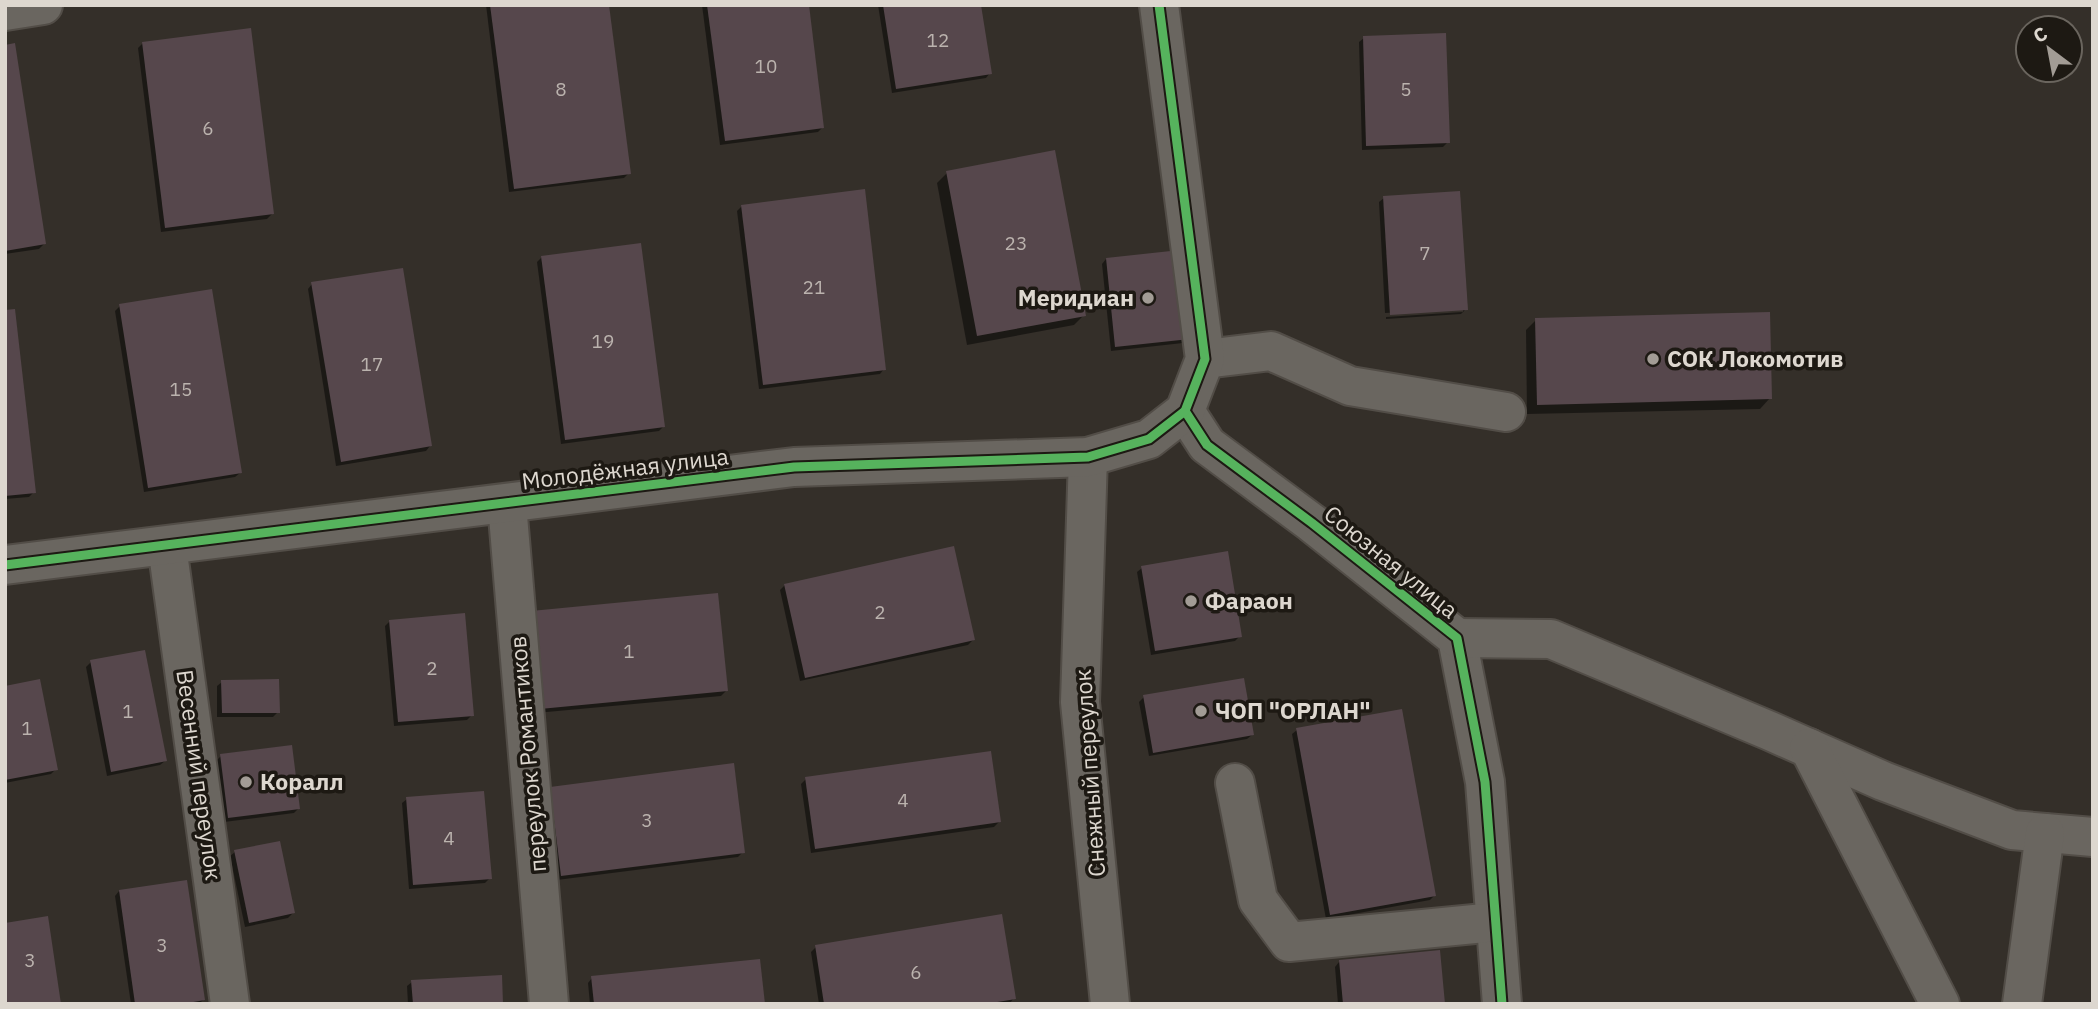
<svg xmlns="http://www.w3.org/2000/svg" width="2098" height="1009" font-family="'IBM Plex Sans',sans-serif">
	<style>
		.shadow { fill: #0007 }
		.building { fill: #56474c }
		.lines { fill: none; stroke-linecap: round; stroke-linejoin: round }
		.minor-casing { stroke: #524d47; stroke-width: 42 }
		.minor { stroke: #6a6660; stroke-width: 38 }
		.cycleway-casing { stroke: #1d1913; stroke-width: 13 }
		.cycleway { stroke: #56b35d; stroke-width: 9 }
		.poi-dot { fill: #a29c95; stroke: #1d1913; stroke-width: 2.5 }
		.labels { text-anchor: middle; stroke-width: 7; stroke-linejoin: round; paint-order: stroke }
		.number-label { font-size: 19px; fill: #bbb3ae }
		.poi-label { font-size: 23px; font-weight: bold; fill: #ddd7cf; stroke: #1d1913; text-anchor: start }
		.street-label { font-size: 23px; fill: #ddd7cf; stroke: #1d1913 }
	</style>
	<rect width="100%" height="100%" fill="#342f29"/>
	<g class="shadow">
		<polygon points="486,5 608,5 629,173 624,178 509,192"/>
		<polygon points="702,5 807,5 823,127 818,132 720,145"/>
		<polygon points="878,5 980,5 990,73 986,78 892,93"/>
		<polygon points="1364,38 1448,142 1443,147 1362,150 1359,42"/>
		<polygon points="143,43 272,214 267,219 161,232 138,48"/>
		<polygon points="5,47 44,244 39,249 5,254"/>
		<polygon points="947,173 1084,315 1074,325 967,345 937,183"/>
		<polygon points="1384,198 1466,309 1463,312 1463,309 1385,313 1379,202"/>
		<polygon points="742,206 884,369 880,374 759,389 737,211"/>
		<polygon points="542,257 664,426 659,431 561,444 537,262"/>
		<polygon points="1106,259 1188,338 1183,343 1111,351 1102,264"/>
		<polygon points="312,284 430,446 426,451 336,466 308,289"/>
		<polygon points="120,306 240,473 235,477 144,492 115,311"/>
		<polygon points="5,312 34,492 29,497 5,499"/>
		<polygon points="1463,312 1461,314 1386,319 1386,317"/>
		<polygon points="1536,320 1770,398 1760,409 1527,414 1526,330"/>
		<polygon points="1142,568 1240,636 1235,641 1151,655 1137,572"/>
		<polygon points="785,585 973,640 968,645 800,681 780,590"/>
		<polygon points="527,617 726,691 721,696 536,713"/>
		<polygon points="390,621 472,715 467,720 394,726 385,626"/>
		<polygon points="91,662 165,761 160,765 107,776 86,667"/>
		<polygon points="222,682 278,712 273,717 217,717 217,686"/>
		<polygon points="5,688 56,769 51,774 5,783"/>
		<polygon points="1144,697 1252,735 1247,739 1149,756 1139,702"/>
		<polygon points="1297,730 1435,895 1430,900 1326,919 1292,734"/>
		<polygon points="221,756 299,808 294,813 224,822 216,761"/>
		<polygon points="806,779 999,822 994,827 811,853 801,784"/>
		<polygon points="551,788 743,852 738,857 557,880 546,793"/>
		<polygon points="407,799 490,878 485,883 409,889 402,803"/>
		<polygon points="235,852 293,913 288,918 245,927 230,856"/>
		<polygon points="119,891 203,1000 199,1004 131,1004 115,896"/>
		<polygon points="816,947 1014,998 1010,1003 1003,1004 819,1004 811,952"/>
		<polygon points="1339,962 1444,1004 1338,1004 1335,967"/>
		<polygon points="592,978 763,1004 590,1004 588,983"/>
		<polygon points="412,982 501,1004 408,1004 407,986"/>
	</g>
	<g class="building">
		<polygon points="490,5 609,5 631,174 514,189"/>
		<polygon points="707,5 809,5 824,128 725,141"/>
		<polygon points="883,5 981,5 992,74 896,89"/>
		<polygon points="251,28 274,214 165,228 142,42"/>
		<polygon points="1446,33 1450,143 1366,146 1363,36"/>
		<polygon points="15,43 46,244 5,251 5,45"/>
		<polygon points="1055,150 1086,316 977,336 946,171"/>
		<polygon points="865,189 886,370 763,385 741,205"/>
		<polygon points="1460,191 1468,310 1390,315 1383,196"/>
		<polygon points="641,243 665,427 565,440 541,256"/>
		<polygon points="1180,250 1190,339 1115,347 1106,258"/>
		<polygon points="403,268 432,446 341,462 311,282"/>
		<polygon points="212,289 242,473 148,488 119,304"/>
		<polygon points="15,309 36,493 5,496 5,310"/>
		<polygon points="1770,312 1772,399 1537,405 1535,318"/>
		<polygon points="954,546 975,640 805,678 784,584"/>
		<polygon points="1228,551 1242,637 1155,651 1141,566"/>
		<polygon points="718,593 728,691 540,709 531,611"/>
		<polygon points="465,613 474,716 398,722 389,620"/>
		<polygon points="145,650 167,761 111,772 90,660"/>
		<polygon points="1244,678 1254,735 1153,753 1143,695"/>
		<polygon points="40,679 58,770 5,780 5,686"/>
		<polygon points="279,679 280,713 222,713 221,680"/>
		<polygon points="1402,709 1436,896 1330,915 1296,728"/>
		<polygon points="292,745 300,809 228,818 220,754"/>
		<polygon points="991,751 1001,822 815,849 805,777"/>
		<polygon points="734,763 745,853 561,876 550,787"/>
		<polygon points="484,791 492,879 413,885 406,797"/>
		<polygon points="280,841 295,913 249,923 234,850"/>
		<polygon points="187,880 205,1000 182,1004 135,1004 119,890"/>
		<polygon points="1002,914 1016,999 985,1004 824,1004 815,945"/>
		<polygon points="48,916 61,1004 6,1004 5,923"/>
		<polygon points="1440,950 1445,1004 1343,1004 1339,960"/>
		<polygon points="760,959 765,1004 594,1004 591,976"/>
		<polygon points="502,975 503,1004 413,1004 411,980"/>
	</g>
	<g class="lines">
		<g class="minor-casing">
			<g id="minor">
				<polyline points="5,11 43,5"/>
				<polyline points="1205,359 1271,351 1350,386 1506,412"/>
				<polyline points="1185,411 1207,445 1312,523 1457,638 1485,782 1502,1004"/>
				<polyline points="1088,457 1080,702 1110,1004"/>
				<polyline points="507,504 549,1004"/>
				<polyline points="167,546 230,1004"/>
				<polyline points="5,565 794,467 1088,457 1149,439 1185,411 1205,359 1159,5"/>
				<polyline points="1457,638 1551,639 1770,731 1883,781 2012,830 2093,837"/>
				<polyline points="1809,748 1940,1004"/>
				<polyline points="1235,783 1258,900 1289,942 1495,922"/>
				<polyline points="2022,1004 2045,833"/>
			</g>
		</g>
		<use href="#minor" class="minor"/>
		<g class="cycleway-casing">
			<g id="cycleway">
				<polyline points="1185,411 1207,445 1312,523 1457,638 1485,782 1502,1004"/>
				<polyline points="5,565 794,467 1088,457 1149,439 1185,411 1205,359 1159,5"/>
			</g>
		</g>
		<use href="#cycleway" class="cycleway"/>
	</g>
	<g class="poi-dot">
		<circle cx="1148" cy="298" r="7"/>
		<circle cx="1653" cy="359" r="7"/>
		<circle cx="1191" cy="601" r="7"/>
		<circle cx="1201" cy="711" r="7"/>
		<circle cx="246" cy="782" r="7"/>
	</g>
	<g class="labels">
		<g class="number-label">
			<text x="938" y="47">12</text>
			<text x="766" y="73">10</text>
			<text x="561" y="96">8</text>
			<text x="1406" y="96">5</text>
			<text x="208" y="135">6</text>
			<text x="1016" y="250">23</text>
			<text x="1425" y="260">7</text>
			<text x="814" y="294">21</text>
			<text x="603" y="348">19</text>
			<text x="372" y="371">17</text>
			<text x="181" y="396">15</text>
			<text x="880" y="619">2</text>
			<text x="629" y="658">1</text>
			<text x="432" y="675">2</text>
			<text x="128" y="718">1</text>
			<text x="27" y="735">1</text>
			<text x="903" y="807">4</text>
			<text x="647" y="827">3</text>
			<text x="449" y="845">4</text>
			<text x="162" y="952">3</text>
			<text x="30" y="967">3</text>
			<text x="916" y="979">6</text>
		</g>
		<g class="poi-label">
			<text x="1134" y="306" text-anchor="end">Меридиан</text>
			<text x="1667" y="367">СОК Локомотив</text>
			<text x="1205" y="609">Фараон</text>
			<text x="1215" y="719">ЧОП "ОРЛАН"</text>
			<text x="260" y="790">Коралл</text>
		</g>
		<g class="street-label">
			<text transform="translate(625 469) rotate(-7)" y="8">Молодёжная улица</text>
			<text transform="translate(1391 562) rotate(39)" y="8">Союзная улица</text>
			<text transform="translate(528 754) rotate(-95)" y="8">переулок Романтиков</text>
			<text transform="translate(1090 773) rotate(-94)" y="8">Снежный переулок</text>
			<text transform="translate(199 775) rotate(82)" y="8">Весенний переулок</text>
		</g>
	</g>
	<rect width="2098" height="1009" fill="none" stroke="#ddd7cf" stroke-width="14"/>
	<g transform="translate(2049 49) rotate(328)"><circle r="33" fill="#1d1913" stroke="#6a655e" stroke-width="2"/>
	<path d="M0-5L12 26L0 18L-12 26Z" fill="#a29c95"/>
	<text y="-10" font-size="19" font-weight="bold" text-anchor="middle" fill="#ddd7cf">С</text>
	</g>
</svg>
